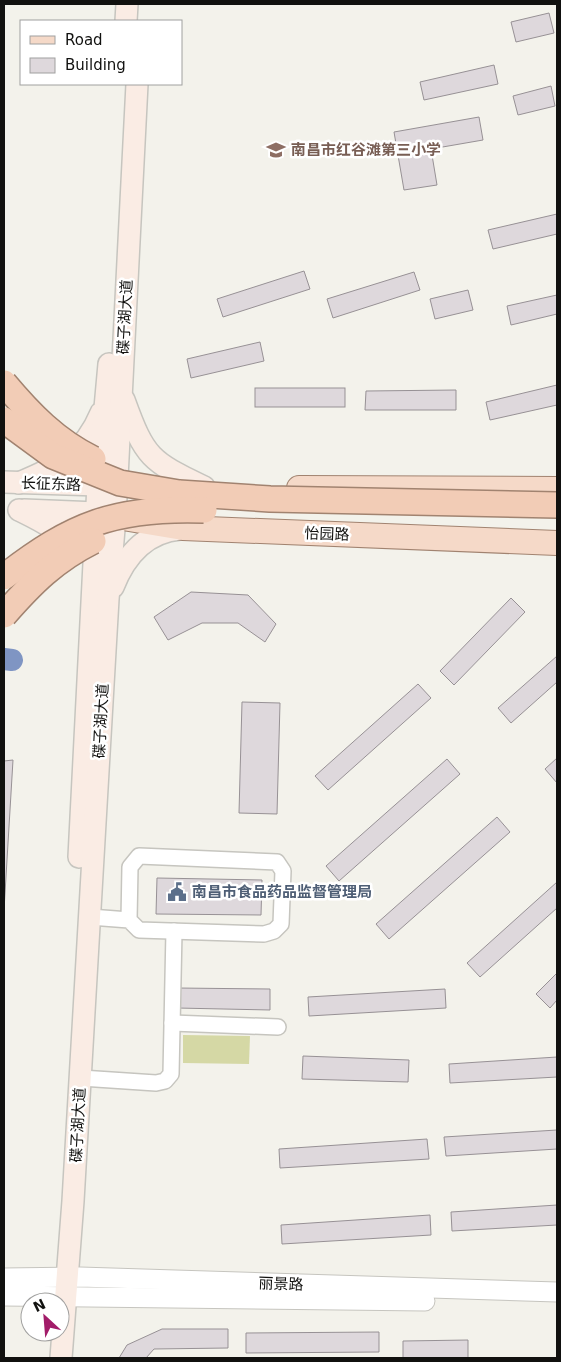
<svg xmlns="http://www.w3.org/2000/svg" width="561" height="1362" font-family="'DejaVu Sans','Noto Sans SC',sans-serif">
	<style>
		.green { fill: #d5d8a5 }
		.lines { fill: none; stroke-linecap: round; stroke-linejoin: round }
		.river { stroke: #7f95c3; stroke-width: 22 }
		.building { fill: #ded8dc; stroke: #979195 }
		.minor-casing { stroke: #c6c5bf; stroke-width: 18 }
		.tertiary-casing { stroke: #c6c5bf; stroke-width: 21 }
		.secondary-casing { stroke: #c6c5bf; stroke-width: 24 }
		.primary-casing { stroke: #a18370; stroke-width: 26 }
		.minor { stroke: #fff; stroke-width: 15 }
		.tertiary { stroke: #fff; stroke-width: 19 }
		.secondary { stroke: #faece4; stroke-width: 21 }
		.primary { stroke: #f5d9c8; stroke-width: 24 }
		.trunk-bridge-casing { stroke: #a18370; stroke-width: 28; stroke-linecap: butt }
		.trunk-bridge { stroke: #f2ccb6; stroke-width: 25 }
		.labels { text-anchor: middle; stroke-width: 5; stroke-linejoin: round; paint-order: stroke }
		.education-label { font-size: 15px; font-weight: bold; fill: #785e54; stroke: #fff; text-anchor: start }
		.street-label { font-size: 15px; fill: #11110f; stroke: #fff }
		.service-label { font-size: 15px; font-weight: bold; fill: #4e5e75; stroke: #fff; text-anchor: start }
	</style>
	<rect width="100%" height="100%" fill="#f3f2eb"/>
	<polygon class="green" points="183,1035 250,1036 249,1064 183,1063"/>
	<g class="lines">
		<polyline class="river" points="4,659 12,660"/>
	</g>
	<g class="building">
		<polygon points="549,13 554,33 516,42 511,22"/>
		<polygon points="494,65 498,84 424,100 420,82"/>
		<polygon points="551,86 555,106 518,115 513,96"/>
		<polygon points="479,117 483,140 431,149 437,185 404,190 394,132"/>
		<polygon points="557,214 557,234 493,249 488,230"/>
		<polygon points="304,271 310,289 223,317 217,299"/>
		<polygon points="414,272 420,290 333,318 327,299"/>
		<polygon points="468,290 473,310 435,319 430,299"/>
		<polygon points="557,295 557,314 511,325 507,306"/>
		<polygon points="260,342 264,361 191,378 187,359"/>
		<polygon points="557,385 557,405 490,420 486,402"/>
		<rect x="255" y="388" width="90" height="19"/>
		<polygon points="456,390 456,410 365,410 366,391"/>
		<polygon points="191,592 248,595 276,624 265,642 238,623 202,623 168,640 154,617"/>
		<polygon points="511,598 525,612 454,685 440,671"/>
		<polygon points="557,656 557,682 511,723 498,708"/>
		<polygon points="418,684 431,698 328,790 315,776"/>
		<polygon points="242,702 280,703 277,814 239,813"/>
		<polygon points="557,758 557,783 545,769"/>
		<polygon points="447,759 460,774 339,881 326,866"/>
		<polygon points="13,760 4,910 4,761"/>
		<polygon points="497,817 510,832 389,939 376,924"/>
		<polygon points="157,878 262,880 261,915 156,914"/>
		<polygon points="557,882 557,908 480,977 467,963"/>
		<polygon points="557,973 557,1000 550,1008 536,994"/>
		<polygon points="177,988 270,989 270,1010 177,1008"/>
		<polygon points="445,989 446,1008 309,1016 308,997"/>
		<polygon points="303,1056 409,1060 408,1082 302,1079"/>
		<polygon points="557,1057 557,1077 450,1083 449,1064"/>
		<polygon points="557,1130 557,1149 446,1156 444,1137"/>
		<polygon points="427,1139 429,1159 280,1168 279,1149"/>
		<polygon points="557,1205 557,1225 452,1231 451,1212"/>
		<polygon points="430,1215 431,1235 282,1244 281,1225"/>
		<polygon points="162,1329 228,1329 228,1348 154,1349 146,1358 119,1358 127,1345"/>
		<polygon points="379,1332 379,1352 246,1353 246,1333"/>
		<polygon points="468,1340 468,1358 403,1358 403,1341"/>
	</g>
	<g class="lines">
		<g class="minor-casing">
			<g id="minor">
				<polyline points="90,917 129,920 130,867 139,856 277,862 283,871 281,924 274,931 264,934 139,930 129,920"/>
				<polyline points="172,1023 278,1027"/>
				<polyline points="81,1078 156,1083 165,1081 171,1074 174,931"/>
			</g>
		</g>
		<g class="tertiary-casing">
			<g id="tertiary">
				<polyline points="4,1278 80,1277 557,1292"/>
				<polyline points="4,1296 425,1301"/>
			</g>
		</g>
		<g class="secondary-casing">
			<g id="secondary">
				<polyline points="126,21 127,4"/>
				<path d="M124 400C145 458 150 461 204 487"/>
				<polyline points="4,482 98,485"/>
				<path d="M19 483C58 467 84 454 101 413"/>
				<path d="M19 510C39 520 60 529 71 549"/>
				<polyline points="24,510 97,513"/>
				<path d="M113 587C125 556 145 532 180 529"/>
				<polyline points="79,857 98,485 109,364"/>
				<polyline points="61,1358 73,1201 108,599 115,517 137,84"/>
			</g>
		</g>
		<g class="primary-casing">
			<g id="primary">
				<polyline points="299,488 557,489"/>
				<polyline points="123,518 183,528 557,543"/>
			</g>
		</g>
		<use href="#minor" class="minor"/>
		<use href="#tertiary" class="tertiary"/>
		<use href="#secondary" class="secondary"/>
		<use href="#primary" class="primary"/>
		<g class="trunk-bridge-casing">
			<g id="trunk-bridge">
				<path d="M4 383C30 414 56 441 93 459"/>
				<polyline points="4,420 53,456 120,483 179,493 270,499 557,505"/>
				<path d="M4 577C72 524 116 507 204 510"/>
				<path d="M4 615C32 583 55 560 93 541"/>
			</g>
		</g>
		<use href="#trunk-bridge" class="trunk-bridge"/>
	</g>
	<defs>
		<g id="school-bare" transform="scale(1.5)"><path d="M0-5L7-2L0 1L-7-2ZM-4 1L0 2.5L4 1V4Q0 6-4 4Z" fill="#8d6e63" stroke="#fff" stroke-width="2.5" paint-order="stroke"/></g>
		<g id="civic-bare" transform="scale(1.5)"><path d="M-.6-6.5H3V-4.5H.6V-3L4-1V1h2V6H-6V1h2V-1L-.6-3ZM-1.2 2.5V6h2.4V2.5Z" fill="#5c6f8a" stroke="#fff" stroke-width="2.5" paint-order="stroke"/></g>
	</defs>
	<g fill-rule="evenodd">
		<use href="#school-bare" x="276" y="150"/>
		<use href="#civic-bare" x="177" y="892"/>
	</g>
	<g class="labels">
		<g class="education-label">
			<text x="291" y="155">南昌市红谷滩第三小学</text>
		</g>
		<g class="street-label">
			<text transform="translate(125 317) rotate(-87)" y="5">碟子湖大道</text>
			<text transform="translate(51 484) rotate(2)" y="5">长征东路</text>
			<text transform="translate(327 534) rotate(2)" y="5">怡园路</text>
			<text transform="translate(101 721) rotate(-87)" y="5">碟子湖大道</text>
			<text transform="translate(78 1125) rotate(-87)" y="5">碟子湖大道</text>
			<text transform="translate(281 1284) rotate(2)" y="5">丽景路</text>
		</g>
		<g class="service-label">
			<text x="192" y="897">南昌市食品药品监督管理局</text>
		</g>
	</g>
	<rect width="561" height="1362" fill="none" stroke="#11110f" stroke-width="10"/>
	<rect x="20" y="20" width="162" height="65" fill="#ffffff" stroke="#a0a09f"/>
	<rect x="30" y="36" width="25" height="8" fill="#f5d9c8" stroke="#a0a09f"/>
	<text x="65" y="45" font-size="15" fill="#11110f">Road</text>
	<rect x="30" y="58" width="25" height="15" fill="#ded8dc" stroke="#a0a09f"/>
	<text x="65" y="70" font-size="15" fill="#11110f">Building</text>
	<g transform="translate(45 1317) rotate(334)"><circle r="24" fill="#ffffff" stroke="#a0a09f"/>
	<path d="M0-4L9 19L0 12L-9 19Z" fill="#a21c69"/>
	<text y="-8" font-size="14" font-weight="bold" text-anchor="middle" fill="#11110f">N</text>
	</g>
</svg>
